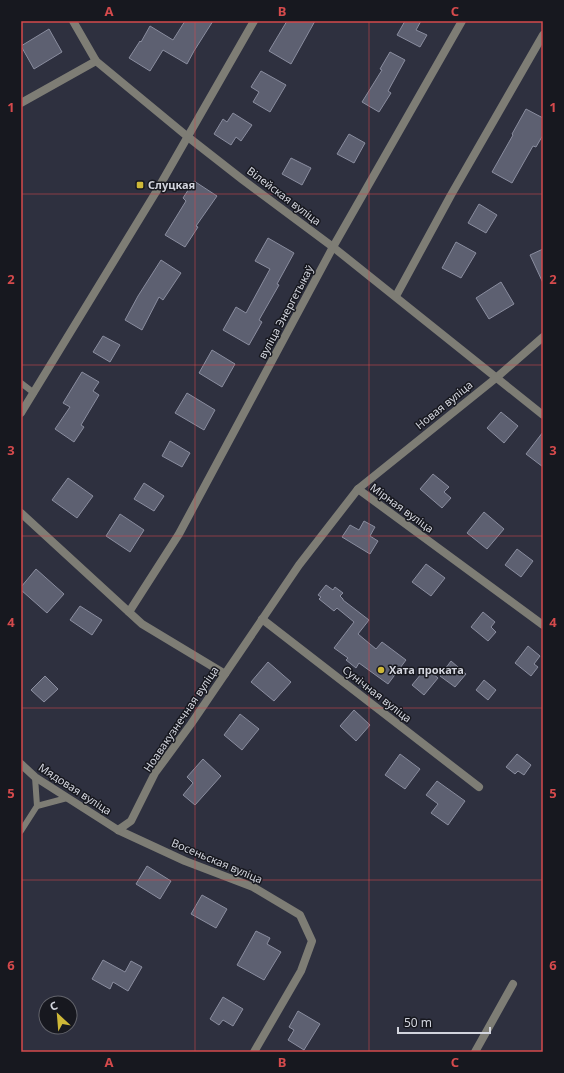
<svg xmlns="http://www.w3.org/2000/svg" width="564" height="1073" font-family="'Noto Sans',sans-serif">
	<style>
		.building { fill: #5d6071; stroke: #8a8d9f }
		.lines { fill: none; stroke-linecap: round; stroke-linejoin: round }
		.lane { stroke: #7e7d75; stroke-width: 6 }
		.street { stroke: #7e7d75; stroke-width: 8 }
		.grid { fill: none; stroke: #d54a4c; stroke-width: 1; stroke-opacity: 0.55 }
		.poi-dot { fill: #ceb838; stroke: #17181f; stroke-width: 1.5 }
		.labels { text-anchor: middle; stroke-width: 3; stroke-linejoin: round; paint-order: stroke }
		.poi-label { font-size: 11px; font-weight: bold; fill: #d2d4dd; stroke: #17181f; text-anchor: start }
		.street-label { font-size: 11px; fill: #d2d4dd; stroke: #17181f }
		.neatline { fill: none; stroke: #d54a4c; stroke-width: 1.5 }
		.grid-label { font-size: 13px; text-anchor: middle; font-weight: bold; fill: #d54a4c }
	</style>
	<rect width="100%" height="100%" fill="#2e303f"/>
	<g class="building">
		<polygon points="185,21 213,21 194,51 187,64 163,50 150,71 129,58 140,41 141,42 150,26 173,40"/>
		<polygon points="287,21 315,21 291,64 269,51"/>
		<polygon points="405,21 421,21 416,30 427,35 420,47 397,35"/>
		<polygon points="49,29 62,52 34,69 21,46"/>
		<polygon points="390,52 405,60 388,91 391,93 379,112 362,102 382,70 380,69"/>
		<polygon points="261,71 286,85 270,112 253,102 259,92 251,87"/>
		<polygon points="526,109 543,118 543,135 536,147 533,146 512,183 492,172 513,135 512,134"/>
		<polygon points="233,113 252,125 241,141 236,137 231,145 214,134 223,119 227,122"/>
		<polygon points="349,134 365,143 354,163 337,154"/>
		<polygon points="291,158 311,168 302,185 282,174"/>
		<polygon points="194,181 217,196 196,226 198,227 185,247 165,235 186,201 183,198"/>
		<polygon points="479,204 497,215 486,233 468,223"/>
		<polygon points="268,238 294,253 277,284 279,285 259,320 262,322 249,345 223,330 236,307 246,313 270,269 255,261"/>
		<polygon points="456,242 476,253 461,278 442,268"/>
		<polygon points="543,249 543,283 530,255"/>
		<polygon points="161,260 181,273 163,300 159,297 142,330 125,320 138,296"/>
		<polygon points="501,282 514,304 489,319 476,298"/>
		<polygon points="103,336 120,345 110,362 93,352"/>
		<polygon points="212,350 235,364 222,387 199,373"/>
		<polygon points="82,372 99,382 93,391 99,395 81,425 84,427 74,442 55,429 70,407 63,403"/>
		<polygon points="187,393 215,410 204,430 175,413"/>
		<polygon points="501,412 518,426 504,443 487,428"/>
		<polygon points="543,432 543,467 526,454"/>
		<polygon points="170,441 190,453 182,467 162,456"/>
		<polygon points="433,474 449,487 444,492 451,498 442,508 420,489"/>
		<polygon points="68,478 93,496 77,518 52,500"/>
		<polygon points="144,483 164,496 154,511 134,499"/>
		<polygon points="484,512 504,529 487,549 467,533"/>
		<polygon points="120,514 144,530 130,552 106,536"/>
		<polygon points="364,521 375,527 370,536 378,541 370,554 342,537 350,525 359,530"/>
		<polygon points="517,549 533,561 521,577 505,565"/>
		<polygon points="426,564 445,578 431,596 412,582"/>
		<polygon points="36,569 64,594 47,613 21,590 21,587"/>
		<polygon points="326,585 333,590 335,587 343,593 340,596 343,599 343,600 369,620 358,634 376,649 382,642 406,660 388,684 359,663 356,668 346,660 348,658 334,648 354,622 337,608 334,611 319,599 321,597 318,595"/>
		<polygon points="80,606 102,620 92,635 70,620"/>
		<polygon points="483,612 495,622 491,627 496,632 488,641 471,627"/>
		<polygon points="528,646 540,656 534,664 538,667 531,676 515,663"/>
		<polygon points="451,661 466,674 455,687 440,676"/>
		<polygon points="268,662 291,682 274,701 251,682"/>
		<polygon points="426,668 438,678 424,695 412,685"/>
		<polygon points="45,676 58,689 44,702 31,690"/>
		<polygon points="484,680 496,690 488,700 476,690"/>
		<polygon points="354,710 370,725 356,741 340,726"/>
		<polygon points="240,714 259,729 242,750 224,735"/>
		<polygon points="400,754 420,769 405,789 385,775"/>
		<polygon points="517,754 531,765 524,775 518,771 515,774 506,767"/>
		<polygon points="203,759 221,776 195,805 183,795 193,783 187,777"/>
		<polygon points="437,781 465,801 448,825 431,813 438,804 426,795"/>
		<polygon points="147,866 171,881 160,899 136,884"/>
		<polygon points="202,895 227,909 216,928 191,914"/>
		<polygon points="256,931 270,938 267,944 281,952 264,980 237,965"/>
		<polygon points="103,960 125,972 131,961 142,967 128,991 113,982 110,989 92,979"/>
		<polygon points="223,997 243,1009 233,1026 223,1020 219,1025 210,1019"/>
		<polygon points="298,1011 320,1024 304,1050 288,1040 294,1030 289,1027"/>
	</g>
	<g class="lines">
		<g class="lane">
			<polyline points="21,383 34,393"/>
			<polyline points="35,777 37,806"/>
			<polyline points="21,831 37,806 67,798"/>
		</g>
		<g class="street">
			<polyline points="73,21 96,61 188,137 243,180 333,247 543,415"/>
			<polyline points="21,103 96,61"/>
			<polyline points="396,296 451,195 543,35"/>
			<polyline points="21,413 156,192 254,21"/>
			<polyline points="358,489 496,378 543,337"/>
			<polyline points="21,513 142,624 225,674"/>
			<polyline points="129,612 179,534 333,247 462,21"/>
			<polyline points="262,619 479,787"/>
			<polyline points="21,764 35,777 118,830 185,861 253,887 300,915 312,941 301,971 254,1052"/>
			<polyline points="118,830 131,821 155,773 191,724 299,565 358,489 543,625"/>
			<polyline points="475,1052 513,984"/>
		</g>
	</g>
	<path class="grid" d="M195 21V1052M369 21V1052M21 194H543M21 365H543M21 536H543M21 708H543M21 880H543"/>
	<g class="poi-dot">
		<rect x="136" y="181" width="8" height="8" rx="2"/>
		<circle cx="381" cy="670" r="4"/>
	</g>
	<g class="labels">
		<g class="poi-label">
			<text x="148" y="189">Слуцкая</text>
			<text x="389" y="674">Хата проката</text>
		</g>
		<g class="street-label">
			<text transform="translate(284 196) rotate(37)" y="4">Вілейская вуліца</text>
			<text transform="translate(286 312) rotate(-62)" y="4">вуліца Энергетыкаў</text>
			<text transform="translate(444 405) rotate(-39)" y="4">Новая вуліца</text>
			<text transform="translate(402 508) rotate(36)" y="4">Мірная вуліца</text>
			<text transform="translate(377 694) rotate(38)" y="4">Сунічная вуліца</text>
			<text transform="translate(181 719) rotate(-56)" y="4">Ноавакузнечная вуліца</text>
			<text transform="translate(75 789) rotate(33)" y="4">Мядовая вуліца</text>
			<text transform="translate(217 861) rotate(23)" y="4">Восеньская вуліца</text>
		</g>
	</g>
	<rect width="564" height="1073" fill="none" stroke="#17181f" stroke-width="44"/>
	<g transform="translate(58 1015) rotate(334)"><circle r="19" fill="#17181f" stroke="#62636b"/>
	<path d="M0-3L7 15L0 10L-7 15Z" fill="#ceb838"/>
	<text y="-6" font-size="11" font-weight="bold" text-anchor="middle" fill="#d2d4dd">С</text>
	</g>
	<path d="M398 1027v6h92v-6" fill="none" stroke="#d2d4dd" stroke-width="2"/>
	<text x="404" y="1027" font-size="12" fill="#d2d4dd" stroke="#17181f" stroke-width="3" paint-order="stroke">50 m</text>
	<rect x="22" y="22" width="520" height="1029" class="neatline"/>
	<g class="grid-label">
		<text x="109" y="16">A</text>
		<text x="282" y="16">B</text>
		<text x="455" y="16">C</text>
		<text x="11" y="112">1</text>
		<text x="553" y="112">1</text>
		<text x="11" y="284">2</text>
		<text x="553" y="284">2</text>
		<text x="11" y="455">3</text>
		<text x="553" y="455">3</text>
		<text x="11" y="627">4</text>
		<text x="553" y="627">4</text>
		<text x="11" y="798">5</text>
		<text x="553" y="798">5</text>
		<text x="11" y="970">6</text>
		<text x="553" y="970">6</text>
		<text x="109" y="1067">A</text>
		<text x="282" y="1067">B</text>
		<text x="455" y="1067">C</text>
	</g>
</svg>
